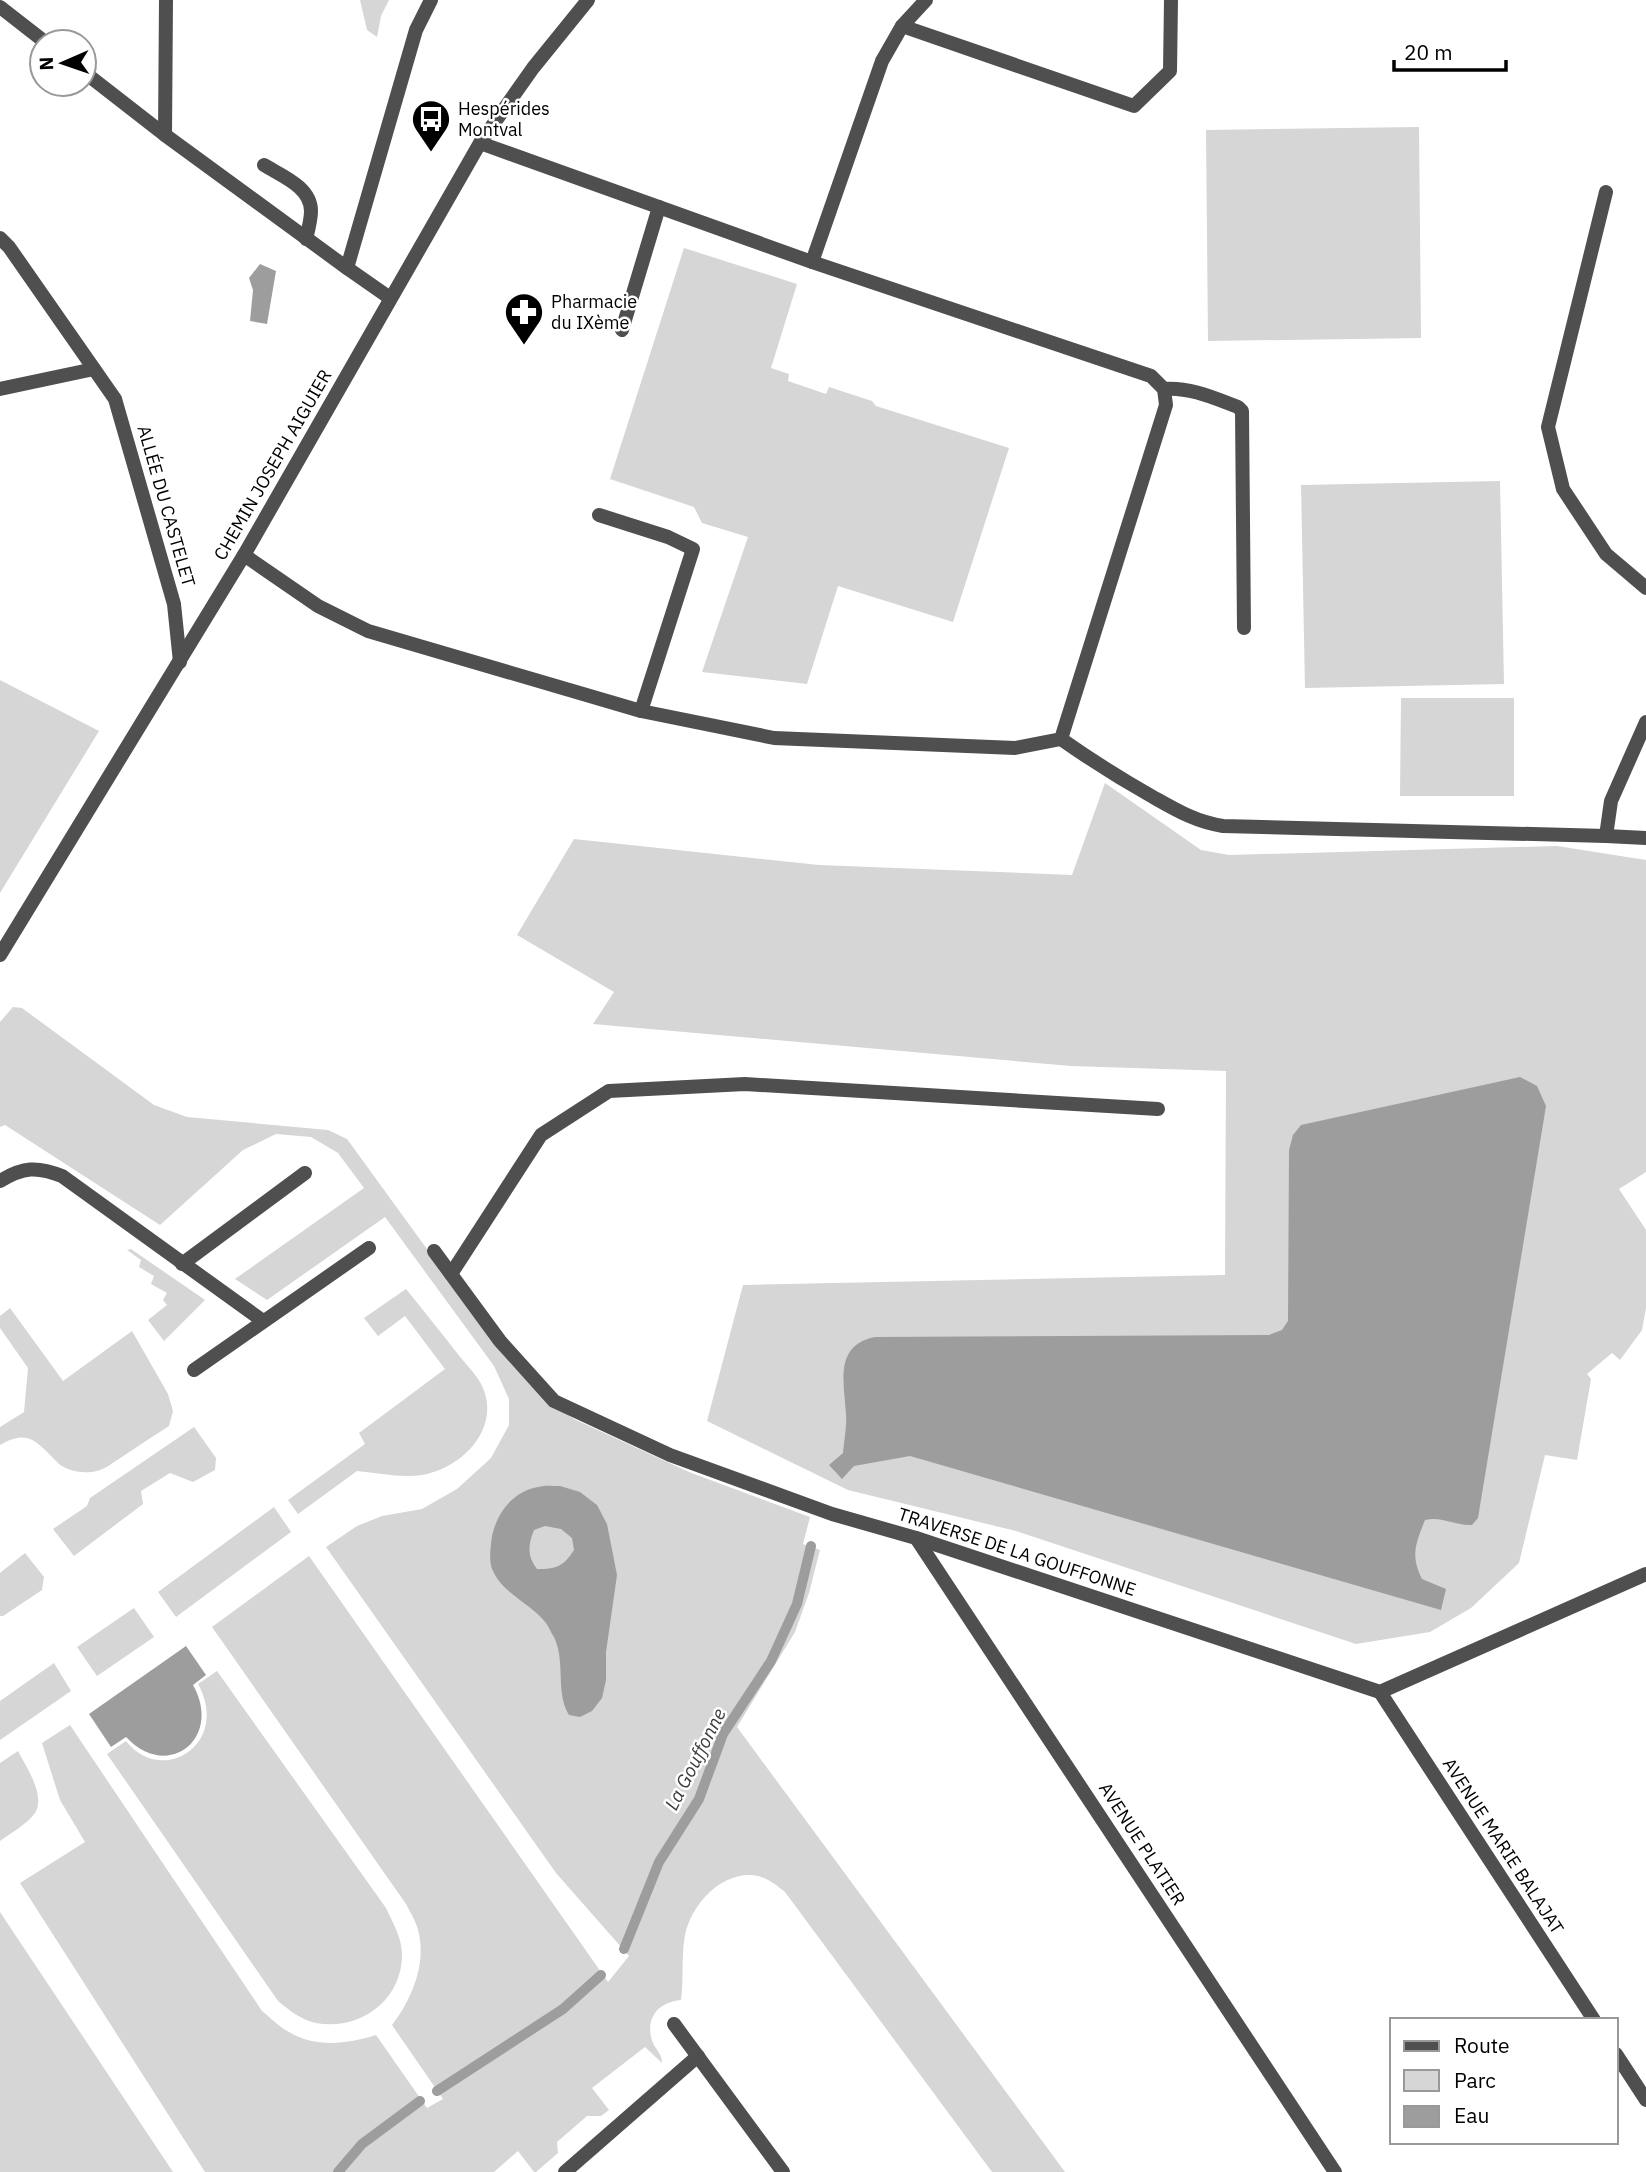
<svg xmlns="http://www.w3.org/2000/svg" width="1646" height="2172" font-family="'IBM Plex Sans',sans-serif">
	<style>
		.green { fill: #d6d6d6 }
		.water { fill: #9d9d9d; fill-rule: evenodd }
		.lines { fill: none; stroke-linecap: round; stroke-linejoin: round }
		.stream { stroke: #9d9d9d; stroke-width: 10 }
		.service { stroke: #4f4f4f; stroke-width: 14 }
		.minor { stroke: #4f4f4f; stroke-width: 14 }
		.labels { text-anchor: middle; stroke-width: 5; stroke-linejoin: round; paint-order: stroke }
		.poi-label { font-size: 18px; fill: #000; stroke: #fff; text-anchor: start }
		.street-label { font-size: 18px; fill: #000; stroke: #fff }
		.water-label { font-size: 19px; font-style: italic; fill: #3e3e3e; stroke: #fff }
	</style>
	<rect width="100%" height="100%" fill="#fff"/>
	<g class="green">
		<polygon points="360,0 389,0 381,16 377,37 367,30"/>
		<polygon points="1419,127 1421,338 1208,341 1206,130"/>
		<polygon points="684,248 797,284 771,368 789,374 788,381 826,394 829,387 872,401 876,406 1009,448 953,622 838,586 807,684 702,672 748,537 702,523 694,507 610,479"/>
		<polygon points="1500,481 1504,684 1305,688 1301,485"/>
		<polygon points="0,680 99,731 0,893"/>
		<polygon points="1401,698 1514,698 1514,796 1400,796"/>
		<polygon points="1105,783 1201,850 1229,855 1557,846 1646,860 1646,1172 1619,1189 1646,1230 1646,1308 1642,1330 1620,1360 1612,1353 1587,1374 1591,1379 1577,1460 1545,1455 1519,1563 1471,1608 1430,1632 1356,1644 1016,1531 848,1490 707,1421 743,1285 1225,1275 1226,1071 1071,1066 593,1024 614,992 517,935 574,839 819,865 1072,875"/>
		<path d="M13 1007 22 1008 154 1105 187 1117 328 1130 347 1139 504 1355 549 1403 576 1420 689 1472 810 1517 803 1544 820 1550 809 1593 795 1632 737 1727 1065 2172H992L785 1892C775 1884 765 1876 752 1875 719 1873 691 1906 685 1935 681 1956 684 1979 681 2000 657 2002 644 2020 653 2043 656 2050 662 2054 662 2063L645 2047 592 2088 609 2110 601 2116H587L557 2142 558 2153 536 2172H534L518 2151 494 2172H205L20 1883 85 1842 60 1800 42 1743 70 1725 262 2011C271 2018 279 2027 289 2032 316 2048 347 2044 376 2035L427 2108 443 2099 392 2025C412 1999 427 1963 418 1930 416 1921 410 1912 406 1904L212 1627 309 1556 608 1982 629 1956 556 1873 326 1547 357 1526 382 1516 422 1509 457 1489 491 1458 509 1425V1399L494 1366 385 1217 267 1300 235 1279 364 1188 338 1153 311 1137 276 1134 243 1150 160 1225 5 1125 0 1127V1022Z"/>
		<polygon points="131,1249 205,1300 164,1341 148,1320 167,1305 163,1300 167,1293 151,1284 154,1276 139,1267 141,1260 127,1250"/>
		<path d="M406 1289C423 1310 440 1331 457 1353 464 1362 474 1372 480 1382 504 1425 464 1468 422 1475 400 1478 379 1473 357 1471L298 1514 288 1500 365 1444 359 1433 445 1369 405 1316 378 1336 364 1318Z"/>
		<path d="M10 1308 63 1381 132 1331 168 1394 173 1411 169 1426C152 1437 135 1448 119 1459 113 1462 107 1468 100 1470 86 1475 65 1472 55 1460 36 1441 28 1429 0 1445V1427L24 1412 28 1368 0 1328V1316Z"/>
		<polygon points="194,1427 216,1458 215,1470 193,1482 170,1473 141,1491 143,1504 74,1556 53,1529 87,1506 90,1498"/>
		<polygon points="274,1507 291,1532 176,1617 158,1592"/>
		<polygon points="25,1553 44,1577 42,1590 3,1616 0,1616 0,1573"/>
		<polygon points="134,1608 154,1637 97,1676 77,1647"/>
		<polygon points="54,1663 71,1691 0,1740 0,1701"/>
		<path d="M217 1671 386 1908C393 1923 402 1938 402 1955 402 2001 359 2031 316 2023 301 2020 289 2010 278 2001L107 1754 126 1741C162 1787 231 1744 198 1684Z"/>
		<path d="M18 1751C26 1767 46 1795 35 1813 27 1824 11 1833 0 1841V1763Z"/>
		<polygon points="0,1912 173,2172 0,2172"/>
	</g>
	<g class="water">
		<polygon points="260,264 276,271 267,324 250,321 253,290 249,278"/>
		<path d="M1520 1077 1537 1086 1546 1106 1478 1518 1472 1525C1455 1526 1442 1516 1425 1520 1416 1543 1410 1555 1422 1579L1446 1589 1441 1610 910 1456 854 1466 842 1479 829 1465 843 1453C844 1440 847 1427 846 1414 844 1382 834 1345 875 1337L1269 1335 1282 1330 1288 1321 1289 1150 1293 1135 1301 1125Z"/>
		<path d="M560 1486 580 1492 597 1505 607 1524 617 1575 606 1652V1680L602 1698 592 1711 580 1717 569 1715C555 1693 566 1662 554 1637 551 1633 549 1627 546 1623 532 1604 503 1594 493 1571 489 1563 490 1553 491 1544 493 1518 510 1492 538 1487 545 1485 553 1486 560 1486ZM545 1526 561 1529 572 1538 574 1550C563 1567 556 1569 537 1569 527 1556 528 1545 534 1530Z"/>
		<path d="M186 1646 206 1675 193 1685C223 1738 168 1782 126 1737L111 1747 89 1714Z"/>
	</g>
	<g class="lines">
		<g class="stream">
			<polyline points="624,1949 659,1862 699,1799 723,1734 771,1661 797,1604 811,1546"/>
			<polyline points="437,2091 563,2009 601,1975"/>
			<polyline points="338,2172 362,2144 420,2101"/>
		</g>
		<g class="service">
			<polyline points="0,7 45,42"/>
			<polyline points="84,72 165,135 347,268"/>
			<polyline points="165,135 166,0"/>
			<polyline points="480,143 812,262 1151,376 1164,389 1166,405 1061,739 1015,748 774,738 641,711 693,549 668,537 599,515"/>
			<path d="M264 165C282 176 311 187 311 211 311 220 308 231 306 239"/>
			<polyline points="1606,192 1548,427 1563,489 1606,554 1646,588"/>
			<polyline points="390,298 347,268 416,30 431,0"/>
			<polyline points="622,330 659,207"/>
			<path d="M1164 389C1190 387 1214 398 1238 407L1242 411 1244 628"/>
			<polyline points="244,555 318,606 368,631 641,711"/>
			<path d="M1061 739C1091 760 1121 779 1153 797 1176 810 1196 822 1223 826L1606 836 1611 801 1646 722"/>
			<path d="M0 1181C23 1167 37 1166 62 1176L263 1321"/>
			<polyline points="182,1264 305,1173"/>
			<polyline points="451,1274 541,1135 609,1091 745,1084 1158,1109"/>
			<polyline points="194,1370 369,1248"/>
			<polyline points="674,2024 783,2172"/>
			<polyline points="565,2172 698,2056"/>
		</g>
		<g class="minor">
			<polyline points="902,26 1134,106 1170,71 1171,0"/>
			<polyline points="0,238 9,247 115,399 174,604 180,662"/>
			<polyline points="812,262 882,61 902,26 926,0"/>
			<polyline points="0,389 94,369"/>
			<polyline points="1606,836 1646,838"/>
			<polyline points="0,955 244,555 480,143 533,68 588,0"/>
			<polyline points="434,1251 500,1341 554,1401 670,1455 832,1514 916,1538 1380,1692 1646,1574"/>
			<polyline points="916,1538 1335,2172"/>
			<polyline points="1380,1692 1594,2020"/>
			<polyline points="1616,2054 1646,2100"/>
		</g>
	</g>
	<defs>
		<g id="bus-pin" transform="scale(2.0125)"><path d="M0 17L-7.5 6A9.5 9.5 0 1 1 7.5 6Z" fill="#000" stroke="#fff"/><path d="M-5-6H5V4H4V6H2V4H-2V6H-4V4H-5ZM-3.5-4V0h7V-4ZM-3.5 1.2v1.5H-2V1.2ZM2 1.2v1.5H3.5V1.2Z" fill="#fff"/></g>
		<g id="pharmacy-pin" transform="scale(2.0125)"><path d="M0 17L-7.5 6A9.5 9.5 0 1 1 7.5 6Z" fill="#000" stroke="#fff"/><path d="M-2-6h4v4h4v4h-4v4h-4v-4h-4v-4h4Z" fill="#fff"/></g>
	</defs>
	<g fill-rule="evenodd">
		<use href="#bus-pin" x="431" y="119"/>
		<use href="#pharmacy-pin" x="524" y="312"/>
	</g>
	<g class="labels">
		<g class="poi-label">
			<text x="458" y="115">Hespérides<tspan x="458" dy="21">Montval</tspan></text>
			<text x="551" y="308">Pharmacie<tspan x="551" dy="21">du IXème</tspan></text>
		</g>
		<g class="street-label">
			<text transform="translate(273 465) rotate(-60)" y="6">CHEMIN JOSEPH AIGUIER</text>
			<text transform="translate(166 506) rotate(74)" y="6">ALLÉE DU CASTELET</text>
			<text transform="translate(1017 1552) rotate(18)" y="6">TRAVERSE DE LA GOUFFONNE</text>
			<text transform="translate(1142 1844) rotate(57)" y="6">AVENUE PLATIER</text>
			<text transform="translate(1503 1846) rotate(57)" y="6">AVENUE MARIE BALAJAT</text>
		</g>
		<g class="water-label">
			<text transform="translate(695 1759) rotate(-63)" y="7">La Gouffonne</text>
		</g>
	</g>
	<rect x="1390" y="2018" width="228" height="126" fill="#ffffff" stroke="#999999" stroke-width="2"/>
	<rect x="1404" y="2041" width="35" height="10" fill="#4f4f4f" stroke="#999999" stroke-width="2"/>
	<text x="1454" y="2053" font-size="21" fill="#000000">Route</text>
	<rect x="1404" y="2070" width="35" height="21" fill="#d6d6d6" stroke="#999999" stroke-width="2"/>
	<text x="1454" y="2088" font-size="21" fill="#000000">Parc</text>
	<rect x="1404" y="2106" width="35" height="21" fill="#9d9d9d" stroke="#999999" stroke-width="2"/>
	<text x="1454" y="2123" font-size="21" fill="#000000">Eau</text>
	<g transform="translate(63 63) rotate(268)"><circle r="33" fill="#ffffff" stroke="#999999" stroke-width="2"/>
	<path d="M0-5L12 26L0 18L-12 26Z" fill="#000000"/>
	<text y="-10" font-size="19" font-weight="bold" text-anchor="middle" fill="#000000">N</text>
	</g>
	<path d="M1394 60v10h112v-10" fill="none" stroke="#000000" stroke-width="3.5"/>
	<text x="1404" y="60" font-size="21" fill="#000000" stroke="#ffffff" stroke-width="5" paint-order="stroke">20 m</text>
</svg>
